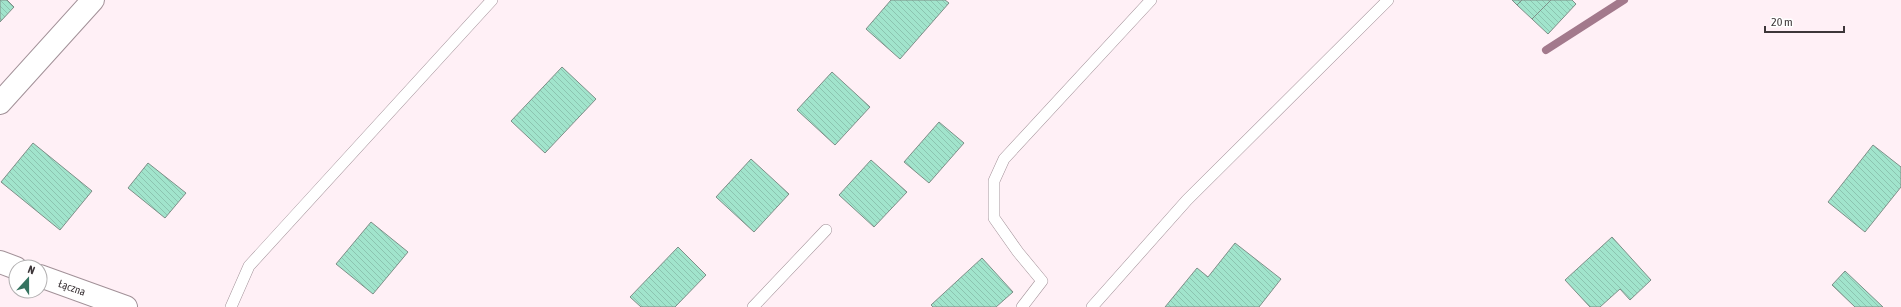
<svg xmlns="http://www.w3.org/2000/svg" width="1901" height="307" font-family="'Asap Condensed',sans-serif">
	<style>
		.lines { fill: none; stroke-linecap: round; stroke-linejoin: round }
		.stream { stroke: #a3798c; stroke-width: 8 }
		.building { fill: url(#building-back-hatch); stroke: #7e8f88 }
		.service-casing { stroke: #a29198; stroke-width: 12 }
		.minor-casing { stroke: #a29198; stroke-width: 24 }
		.service { stroke: #fff; stroke-width: 11 }
		.minor { stroke: #fff; stroke-width: 22 }
		.labels { text-anchor: middle; stroke-width: 3.5; stroke-linejoin: round; paint-order: stroke }
		.street-label { font-size: 11px; fill: #3d3639; stroke: #fff }
	</style>
	<defs>
		<pattern id="building-back-hatch" width="6" height="6" patternUnits="userSpaceOnUse"><rect width="6" height="6" fill="#a1e4cc"/><path d="M-1 5l2 2M0 0l6 6M5-1l2 2" fill="none" stroke="#8cc4b0"/></pattern>
	</defs>
	<rect width="100%" height="100%" fill="#fff0f6"/>
	<g class="lines">
		<polyline class="stream" points="1546,50 1624,0"/>
	</g>
	<g class="building">
		<polygon points="0,0 7,0 14,7 0,22"/>
		<polygon points="891,0 945,0 949,3 900,59 866,29"/>
		<polygon points="1512,0 1522,0 1517,5"/>
		<polygon points="1522,0 1551,0 1532,19 1517,5"/>
		<polygon points="1551,0 1572,0 1576,4 1548,34 1532,19"/>
		<polygon points="562,67 596,99 545,153 511,121"/>
		<polygon points="832,72 870,107 835,145 797,110"/>
		<polygon points="939,122 964,143 929,183 904,162"/>
		<polygon points="33,143 92,191 60,230 1,182"/>
		<polygon points="1873,145 1901,167 1901,187 1865,232 1828,202"/>
		<polygon points="751,159 789,194 754,232 716,197"/>
		<polygon points="871,160 907,192 874,227 839,195"/>
		<polygon points="148,163 186,193 165,218 128,188"/>
		<polygon points="371,222 408,252 373,294 336,264"/>
		<polygon points="1612,237 1651,280 1630,300 1620,289 1600,307 1590,307 1565,280"/>
		<polygon points="1235,243 1281,279 1259,307 1165,307 1197,268 1208,277"/>
		<polygon points="678,247 706,275 675,307 641,307 630,297"/>
		<polygon points="982,258 1013,292 996,307 933,307 931,305"/>
		<polygon points="1845,271 1883,307 1855,307 1832,285"/>
	</g>
	<g class="lines">
		<g class="service-casing">
			<g id="service">
				<polyline points="231,307 249,266 492,0"/>
				<polyline points="753,307 826,230"/>
				<polyline points="1022,307 1042,281 1018,252 994,218 994,181 1004,159 1151,0"/>
				<polyline points="1092,307 1187,200 1388,0"/>
			</g>
		</g>
		<g class="minor-casing">
			<g id="minor">
				<polyline points="0,103 93,0"/>
				<polyline points="0,262 16,268"/>
				<path id="s1" d="M40 276 126 307"/>
			</g>
		</g>
		<use href="#service" class="service"/>
		<use href="#minor" class="minor"/>
	</g>
	<g class="labels">
		<g class="street-label">
			<text dy="4" stroke="none"><textPath href="#s1" startOffset="34">Łączna</textPath></text>
		</g>
	</g>
	<g transform="translate(28 279) rotate(21)"><circle r="19" fill="#ffffff" stroke="#b1afb0"/>
	<path d="M0-3L7 15L0 10L-7 15Z" fill="#357360"/>
	<text y="-6" font-size="11" font-weight="bold" text-anchor="middle" fill="#3d3639">N</text>
	</g>
	<path d="M1765 26v6h79v-6" fill="none" stroke="#3d3639" stroke-width="2"/>
	<text x="1771" y="26" font-size="12" fill="#3d3639" stroke="#ffffff" stroke-width="3" paint-order="stroke">20 m</text>
</svg>
